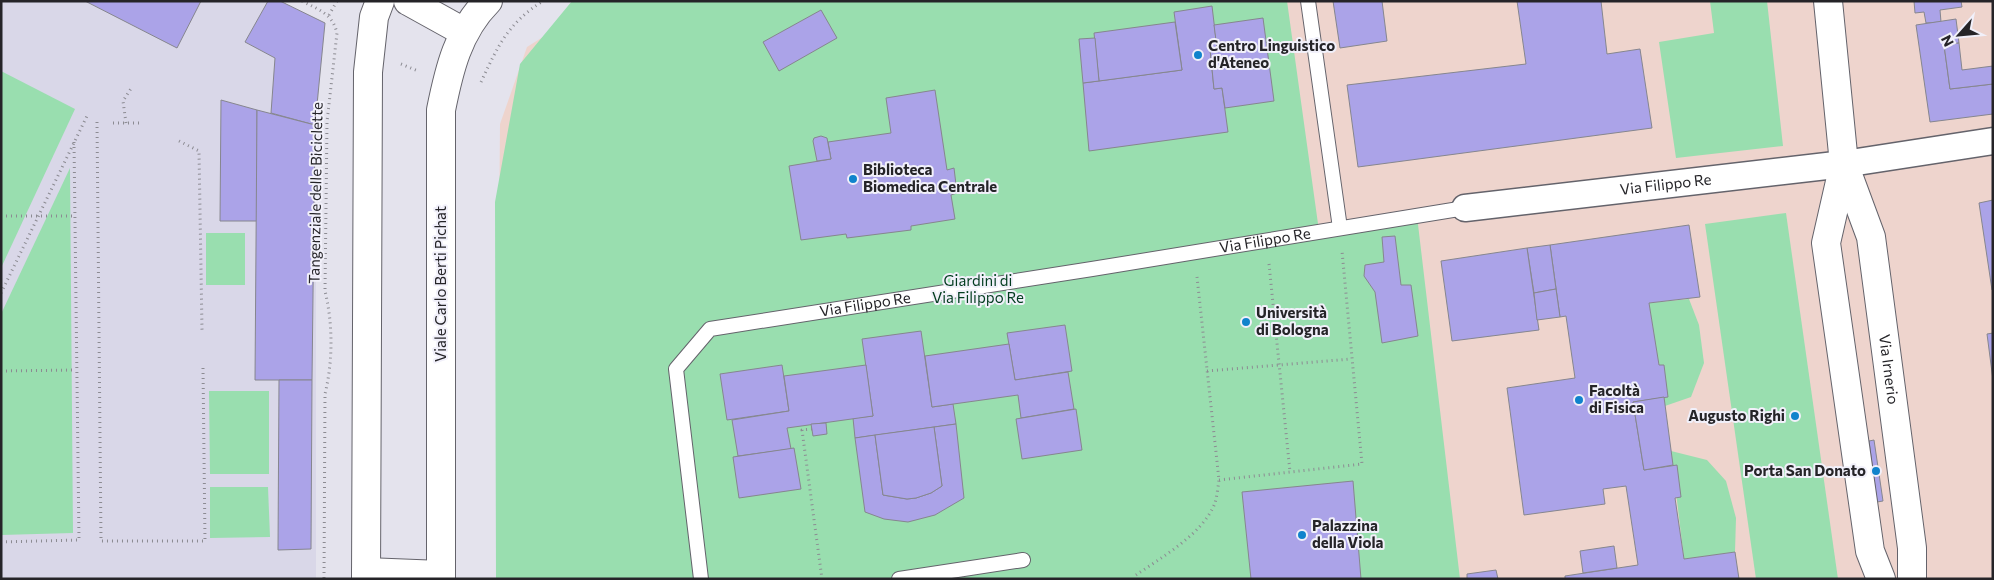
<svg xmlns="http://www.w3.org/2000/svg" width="1994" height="580" font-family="Commissioner,sans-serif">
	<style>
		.built { fill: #d9d7e8 }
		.education { fill: #eed4cd }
		.green { fill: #99deaf }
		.building { fill: #aba3e8; stroke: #86868e }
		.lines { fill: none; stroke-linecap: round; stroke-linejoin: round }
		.lane-casing { stroke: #64636b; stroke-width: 16 }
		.street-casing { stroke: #64636b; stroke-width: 29 }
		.secondary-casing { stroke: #64636b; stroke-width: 30 }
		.primary-casing { stroke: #64636b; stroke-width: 30 }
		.path { stroke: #8c8b92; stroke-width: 3; stroke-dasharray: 1 4; stroke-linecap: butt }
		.lane { stroke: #fff; stroke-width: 14 }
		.street { stroke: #fff; stroke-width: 26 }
		.secondary { stroke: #fff; stroke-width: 28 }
		.primary { stroke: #fff; stroke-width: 28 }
		.poi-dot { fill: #1083cc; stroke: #f1f0fa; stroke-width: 2 }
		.labels { text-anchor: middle; stroke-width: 4; stroke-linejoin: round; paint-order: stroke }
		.poi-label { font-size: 15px; font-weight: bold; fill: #252428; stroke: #f1f0fa; text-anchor: start }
		.street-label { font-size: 15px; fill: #252428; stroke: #f1f0fa }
		.park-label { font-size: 15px; fill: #023c1f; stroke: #f1f0fa }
	</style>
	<rect width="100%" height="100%" fill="#e4e3ed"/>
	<polygon class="built" points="1,1 272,1 321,27 316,167 316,579 1,579"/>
	<polygon class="education" points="600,1 1993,1 1993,579 496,579 500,124 527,47"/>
	<g class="green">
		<polygon points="572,1 1287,1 1319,231 1417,216 1460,579 496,579 495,202 520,64"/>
		<polygon points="1710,1 1767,1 1783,146 1676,158 1659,42 1714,33"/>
		<polygon points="1,71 75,109 1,268"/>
		<polygon points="70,168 73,533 1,535 1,314"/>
		<polygon points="1786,213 1838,579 1756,579 1705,224"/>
		<rect x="206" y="233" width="39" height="52"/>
		<polygon points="1689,299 1699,325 1704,363 1691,397 1665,406 1649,303"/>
		<polygon points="209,391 269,391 269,474 210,474"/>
		<polygon points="1671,451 1707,460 1726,481 1736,518 1735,552 1684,559"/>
		<polygon points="268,487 270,537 210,538 210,487"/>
	</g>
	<g class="building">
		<polygon points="85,1 201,1 177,48"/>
		<polygon points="268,1 280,1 325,23 315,125 271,113 275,58 245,42"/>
		<polygon points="1333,1 1382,1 1387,41 1340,48"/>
		<polygon points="1517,1 1601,1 1607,54 1640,49 1652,128 1358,167 1347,85 1526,64"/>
		<polygon points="1914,1 1961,1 1962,7 1940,10 1941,22 1926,23 1924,12 1915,13"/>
		<polygon points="1212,6 1217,48 1210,49 1214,89 1222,88 1228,132 1089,151 1083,83 1182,70 1174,12"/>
		<polygon points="821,10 837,38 779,71 763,42"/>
		<polygon points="1263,18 1274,101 1225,108 1222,88 1214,89 1210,49 1217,48 1214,25"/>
		<polygon points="1956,19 1959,43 1944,45 1950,89 1993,84 1993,114 1930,122 1916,25"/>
		<polygon points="1175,22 1182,70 1099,81 1094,33"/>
		<polygon points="1095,38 1099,81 1083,83 1079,39"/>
		<polygon points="1959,43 1962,70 1993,66 1993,84 1950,89 1944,45"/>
		<polygon points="935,90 947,170 954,168 957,193 951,195 955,219 911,226 911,230 847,238 846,234 801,240 789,166 831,159 828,142 891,133 886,98"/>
		<polygon points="221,100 257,110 257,221 220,221"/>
		<polygon points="257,110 315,125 312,380 255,380"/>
		<polygon points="821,136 827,138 831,159 817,161 813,141 814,138"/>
		<polygon points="1993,200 1993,289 1992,290 1979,203"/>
		<polygon points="1689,225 1700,297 1649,303 1659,365 1664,365 1668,397 1633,402 1644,470 1677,465 1681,497 1675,498 1684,559 1735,552 1739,579 1565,579 1565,576 1638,565 1626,486 1603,489 1605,504 1524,515 1507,388 1575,378 1566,316 1560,317 1550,245"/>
		<polygon points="1395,236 1401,285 1411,285 1418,336 1382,343 1375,292 1364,276 1365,265 1384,262 1382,237"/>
		<polygon points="1550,245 1556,289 1534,293 1527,248"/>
		<polygon points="1527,248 1539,330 1452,341 1441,261"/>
		<polygon points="1556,289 1560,317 1537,320 1534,293"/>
		<polygon points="1065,325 1072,371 1015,380 1007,333"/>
		<polygon points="921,331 932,407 953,404 956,424 855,438 853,418 873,416 862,339"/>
		<polygon points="1993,333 1993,380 1987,334"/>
		<polygon points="1009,344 1015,380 1068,372 1074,409 1021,418 1018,395 932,407 925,356"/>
		<polygon points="782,365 789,411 727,420 720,374"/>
		<polygon points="866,365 873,416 787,428 791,449 738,456 732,420 789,411 784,376"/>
		<polygon points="279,380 312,380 311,549 278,550"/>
		<polygon points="1664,397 1673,465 1644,470 1633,402"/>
		<polygon points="1076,409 1082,450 1022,459 1016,419"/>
		<polygon points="826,423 827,434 813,436 811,424"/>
		<polygon points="956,424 964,498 935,515 908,522 884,519 865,512 855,438 875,435 883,495 907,499 916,498 931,493 942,486 934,427"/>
		<polygon points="934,427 942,486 931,493 916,498 907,499 883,495 875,435"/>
		<polygon points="1874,440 1883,501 1877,502 1869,441"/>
		<polygon points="794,448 801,489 739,498 733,457"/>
		<polygon points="1353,481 1361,579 1251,579 1242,492"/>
		<polygon points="1614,546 1617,568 1583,573 1580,551"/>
		<polygon points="1496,570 1498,579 1467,579 1467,574"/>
	</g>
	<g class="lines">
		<g class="lane-casing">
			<g id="lane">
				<polyline points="1308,1 1340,228"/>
				<path id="s1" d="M701 579 676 369 710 329 1092 269 1465 208"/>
				<polyline points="899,579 1023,560"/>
			</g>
		</g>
		<g class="street-casing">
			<g id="street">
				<path id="s2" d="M1465 208 1844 164 1993 141"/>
			</g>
		</g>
		<g class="secondary-casing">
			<g id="secondary">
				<polyline points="408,1 464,32"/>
				<path id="s3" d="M1828 1 1844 164 1871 237 1912 548V579"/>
				<polyline points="1844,164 1826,243 1870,551 1881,579"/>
			</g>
		</g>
		<g class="primary-casing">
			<g id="primary">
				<polyline points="366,572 441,575"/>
				<polyline points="366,579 368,72 374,17 380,1"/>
				<path d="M441 579V110C449 70 458 31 488 1"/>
			</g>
		</g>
		<g class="path">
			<path d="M302 1C319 10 332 13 337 33L327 122 325 291C333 324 333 361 325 394L324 579"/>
			<polyline points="329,15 337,1"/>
			<polyline points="401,64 418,71"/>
			<path d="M481 82C498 46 508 23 543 1"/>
			<polyline points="97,122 101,541 205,541 203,368"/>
			<polyline points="113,123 140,123"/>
			<polyline points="126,123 123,101 132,87"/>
			<polyline points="179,141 199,151 202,330"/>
			<polyline points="1,216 74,216"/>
			<polyline points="1269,264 1290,472"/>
			<polyline points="1,293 87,116"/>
			<polyline points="1,371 76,370"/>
			<polyline points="1207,371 1351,359"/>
			<polyline points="812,429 802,430 822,579"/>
			<polyline points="1219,480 1362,464 1342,251"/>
			<polyline points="1,542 79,540 74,142"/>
			<path d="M1136 575C1162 557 1203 534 1215 503 1217 496 1218 487 1219 480L1197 277"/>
		</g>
		<use href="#lane" class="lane"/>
		<use href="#street" class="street"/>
		<use href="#secondary" class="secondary"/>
		<use href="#primary" class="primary"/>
	</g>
	<g class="poi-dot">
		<circle cx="1198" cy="55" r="5"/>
		<circle cx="853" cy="179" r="5"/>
		<circle cx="1246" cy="322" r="5"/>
		<circle cx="1579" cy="400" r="5"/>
		<circle cx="1795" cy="416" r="5"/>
		<circle cx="1876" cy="471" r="5"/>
		<circle cx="1302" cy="535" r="5"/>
	</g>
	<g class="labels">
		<g class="poi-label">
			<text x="1208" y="51">Centro Linguistico<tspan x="1208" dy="17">d'Ateneo</tspan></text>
			<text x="863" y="175">Biblioteca<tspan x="863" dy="17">Biomedica Centrale</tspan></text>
			<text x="1256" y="318">Università<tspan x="1256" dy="17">di Bologna</tspan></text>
			<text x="1589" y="396">Facoltà<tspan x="1589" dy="17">di Fisica</tspan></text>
			<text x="1785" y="421" text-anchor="end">Augusto Righi</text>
			<text x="1866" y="476" text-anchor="end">Porta San Donato</text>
			<text x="1312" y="531">Palazzina<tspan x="1312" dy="17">della Viola</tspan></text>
		</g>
		<g class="street-label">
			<text dy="5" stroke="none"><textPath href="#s2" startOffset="202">Via Filippo Re</textPath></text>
			<text transform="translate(316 193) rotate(-89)" y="5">Tangenziale delle Biciclette</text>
			<text dy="5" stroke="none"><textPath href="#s1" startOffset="826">Via Filippo Re</textPath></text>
			<text transform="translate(441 284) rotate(-90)" y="5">Viale Carlo Berti Pichat</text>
			<text dy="5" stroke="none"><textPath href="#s1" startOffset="421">Via Filippo Re</textPath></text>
			<text dy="5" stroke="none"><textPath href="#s3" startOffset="375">Via Irnerio</textPath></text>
		</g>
		<g class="park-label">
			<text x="978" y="286">Giardini di<tspan x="978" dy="17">Via Filippo Re</tspan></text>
		</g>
	</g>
	<rect width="1994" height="580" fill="none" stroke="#252428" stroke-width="5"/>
	<g transform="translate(1959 35) rotate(243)" stroke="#f1f0fa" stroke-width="4" paint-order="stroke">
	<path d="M0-4L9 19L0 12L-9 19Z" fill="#252428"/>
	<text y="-8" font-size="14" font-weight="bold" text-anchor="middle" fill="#252428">N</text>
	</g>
</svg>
